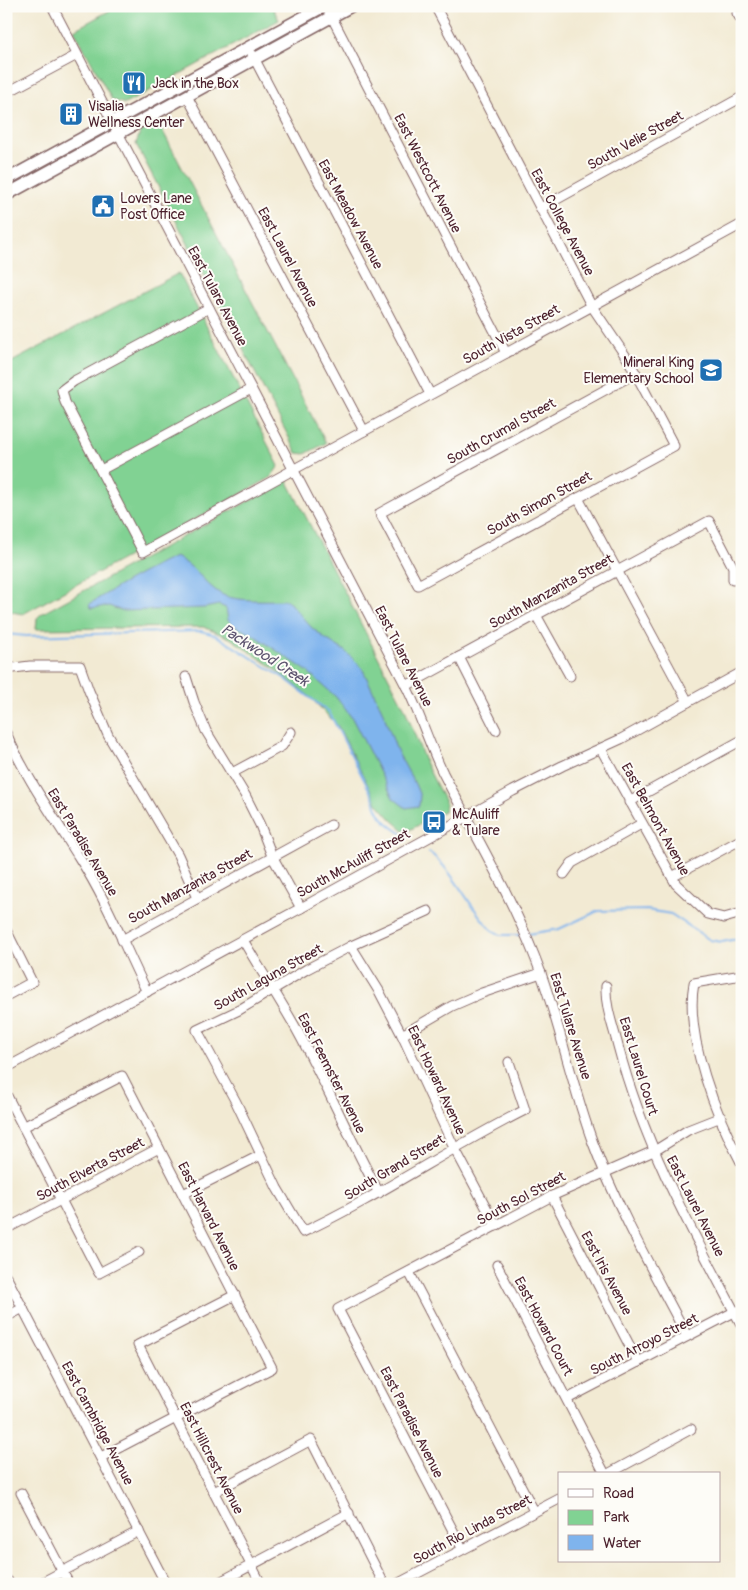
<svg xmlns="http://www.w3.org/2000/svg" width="748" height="1590" font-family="Pangolin,sans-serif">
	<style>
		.green { fill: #81d293; stroke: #66785f }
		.water { fill: #7fb4ed; stroke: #646a8c }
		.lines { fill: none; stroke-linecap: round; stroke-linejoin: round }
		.stream { stroke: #7fb4ed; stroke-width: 2 }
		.minor-casing { stroke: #856666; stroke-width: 11 }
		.major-casing { stroke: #856666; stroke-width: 14 }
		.minor { stroke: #fff; stroke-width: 9 }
		.major { stroke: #fff; stroke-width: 11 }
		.labels { text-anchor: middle; stroke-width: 4; stroke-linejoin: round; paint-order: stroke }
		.poi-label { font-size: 14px; fill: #4a1f2b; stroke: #fdfcf7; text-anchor: start }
		.street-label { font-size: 14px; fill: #4a1f2b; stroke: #fdfcf7 }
		.water-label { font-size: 15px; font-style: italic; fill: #5d536f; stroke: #fdfcf7 }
	</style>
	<rect width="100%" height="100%" fill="#fdfcf7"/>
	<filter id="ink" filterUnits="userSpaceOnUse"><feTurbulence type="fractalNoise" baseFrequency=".02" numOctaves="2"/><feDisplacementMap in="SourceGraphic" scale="10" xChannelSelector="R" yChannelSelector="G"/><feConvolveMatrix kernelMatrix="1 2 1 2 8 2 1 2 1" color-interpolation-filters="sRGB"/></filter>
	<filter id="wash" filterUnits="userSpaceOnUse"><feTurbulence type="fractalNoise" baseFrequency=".0096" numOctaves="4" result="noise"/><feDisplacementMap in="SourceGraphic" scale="20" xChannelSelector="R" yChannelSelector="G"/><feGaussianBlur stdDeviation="1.12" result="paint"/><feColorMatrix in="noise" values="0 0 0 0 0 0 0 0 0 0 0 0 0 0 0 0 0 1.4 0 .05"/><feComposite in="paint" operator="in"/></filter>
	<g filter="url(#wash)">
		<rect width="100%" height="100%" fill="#f2ead3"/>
		<g class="green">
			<polygon points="118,6 272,6 279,20 125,104 112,100 74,30"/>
			<polygon points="158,122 326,443 305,454 297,453 136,144 140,132"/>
			<polygon points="179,273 279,466 270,478 23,614 6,611 6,365"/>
			<polygon points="287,480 405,709 426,764 446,804 444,811 406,832 391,819 377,803 338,726 309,696 271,666 230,638 203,627 36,629 37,618 41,614"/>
		</g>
		<path class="water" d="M175 557C194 564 204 584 221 594 235 602 269 600 287 600L311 627 326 639 345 651 362 668 382 710 397 751 415 784 420 796 419 806 406 808 393 798 352 718 336 697 307 671 252 634 234 626 228 620 226 608 219 605 204 608 122 611 109 606 91 608 89 605 91 603C118 586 146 570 175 557Z"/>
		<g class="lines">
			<g class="stream">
				<path d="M6 634 26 636 201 631 215 635 284 678 329 712 374 799C378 818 388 825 404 835"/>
				<path d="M429 852C456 873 468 907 492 930L501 935H521"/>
				<polyline points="528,934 559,929 598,911 647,910 671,914 710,940 722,942 742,938"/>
			</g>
		</g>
	</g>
	<g filter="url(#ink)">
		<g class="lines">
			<g class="minor-casing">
				<g id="minor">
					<path d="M52 6 406 686C420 714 429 744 443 773 474 833 509 892 534 955 559 1017 570 1081 593 1143 618 1210 654 1273 687 1336"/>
					<polyline points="326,6 506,353"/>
					<polyline points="435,6 591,305 629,361 674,446 418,585 380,513 636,373"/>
					<polyline points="737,13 742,21"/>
					<polyline points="252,54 430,394"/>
					<polyline points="6,93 77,55"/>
					<polyline points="187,96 364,431"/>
					<polyline points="541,208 742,97"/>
					<polyline points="209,308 74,381 62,390 65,402 143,552 742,224"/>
					<polyline points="101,470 251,389"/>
					<polyline points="578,498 688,702"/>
					<polyline points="536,615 570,676"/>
					<polyline points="459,657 496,730"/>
					<polyline points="6,669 30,666 80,666 89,691 108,735 178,855 197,898"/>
					<polyline points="186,677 194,702 206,731 245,795 260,825 272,856 301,908"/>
					<polyline points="406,686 709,521 733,567 733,580"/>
					<path d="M6 733C26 778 54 817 80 859 107 901 125 948 147 992"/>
					<polyline points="601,749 676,884 708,914 724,918 742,913"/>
					<polyline points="232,773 282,746 291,732"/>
					<polyline points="629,802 742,740"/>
					<polyline points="564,874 572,863 641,824"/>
					<polyline points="672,877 742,839"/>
					<path d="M428 911 351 946 307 969 239 1010 197 1030 236 1102 277 1188 303 1232C380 1196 449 1148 525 1110L509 1062"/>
					<polyline points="6,930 32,982 6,996"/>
					<polyline points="122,940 331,825"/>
					<path d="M243 940C261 971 281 1001 298 1032 327 1085 350 1140 379 1193"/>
					<polyline points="351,946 379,991 402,1035 454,1147 496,1226"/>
					<path d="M742 975 694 983C684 1036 717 1118 742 1164"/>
					<path d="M606 986C605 1006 613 1026 618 1046 644 1146 694 1235 742 1326"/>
					<polyline points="402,1035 452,1006 482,993 541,973"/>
					<polyline points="6,1068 301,908 513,791 562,766 621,739 742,672"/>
					<polyline points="6,1094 99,1273 139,1252"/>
					<polyline points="23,1127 122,1076 272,1368 101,1457"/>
					<polyline points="183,1194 261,1155"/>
					<polyline points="552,1196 638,1362"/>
					<polyline points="6,1229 159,1148"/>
					<polyline points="497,1265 605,1474"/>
					<polyline points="409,1272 534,1511"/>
					<polyline points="6,1276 166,1584"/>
					<polyline points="235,1295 138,1345 261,1584"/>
					<polyline points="6,1317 23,1308"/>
					<polyline points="567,1399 734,1312"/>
					<polyline points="608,1474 691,1429"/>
					<polyline points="214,1492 311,1440 384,1584"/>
					<polyline points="21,1493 69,1584"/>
					<polyline points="462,1548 338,1309 552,1196 656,1150 688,1130 721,1117"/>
					<polyline points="39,1584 139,1531"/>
					<polyline points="216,1584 349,1513"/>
					<polyline points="397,1584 559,1499"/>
				</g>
			</g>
			<g class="major-casing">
				<g id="major">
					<polyline points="6,180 324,6"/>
					<polyline points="6,195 351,6"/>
					<polyline points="6,1581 8,1584"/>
				</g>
			</g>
			<use href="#minor" class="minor"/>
			<use href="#major" class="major"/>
		</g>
	</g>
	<defs>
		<g id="restaurant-square" transform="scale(1.25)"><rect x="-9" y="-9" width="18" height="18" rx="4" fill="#1f6fb2" stroke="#fdfcf7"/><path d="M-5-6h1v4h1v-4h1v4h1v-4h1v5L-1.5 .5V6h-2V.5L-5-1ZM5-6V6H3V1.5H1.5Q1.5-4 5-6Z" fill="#fff"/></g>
		<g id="building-square" transform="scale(1.25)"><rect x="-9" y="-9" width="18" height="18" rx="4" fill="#1f6fb2" stroke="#fdfcf7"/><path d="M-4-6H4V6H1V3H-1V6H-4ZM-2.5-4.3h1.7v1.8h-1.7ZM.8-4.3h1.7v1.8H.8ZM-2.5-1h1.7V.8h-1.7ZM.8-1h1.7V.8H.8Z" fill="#fff"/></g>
		<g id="civic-square" transform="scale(1.25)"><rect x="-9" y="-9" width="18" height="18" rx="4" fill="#1f6fb2" stroke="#fdfcf7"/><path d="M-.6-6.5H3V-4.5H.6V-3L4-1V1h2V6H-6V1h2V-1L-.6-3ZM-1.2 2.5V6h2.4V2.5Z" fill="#fff"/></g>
		<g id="school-square" transform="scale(1.25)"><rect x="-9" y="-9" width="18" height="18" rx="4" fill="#1f6fb2" stroke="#fdfcf7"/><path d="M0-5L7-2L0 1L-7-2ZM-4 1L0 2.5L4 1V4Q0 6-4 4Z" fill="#fff"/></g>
		<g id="bus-square" transform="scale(1.25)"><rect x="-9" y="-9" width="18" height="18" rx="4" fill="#1f6fb2" stroke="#fdfcf7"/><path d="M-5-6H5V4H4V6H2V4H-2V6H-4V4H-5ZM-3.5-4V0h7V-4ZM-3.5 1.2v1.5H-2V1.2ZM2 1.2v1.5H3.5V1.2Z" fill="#fff"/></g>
	</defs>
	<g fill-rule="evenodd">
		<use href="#restaurant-square" x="134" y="83"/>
		<use href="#building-square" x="71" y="114"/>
		<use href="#civic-square" x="103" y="206"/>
		<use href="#school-square" x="711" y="370"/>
		<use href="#bus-square" x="434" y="822"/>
	</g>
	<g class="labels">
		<g class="poi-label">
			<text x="152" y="88">Jack in the Box</text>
			<text x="88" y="111">Visalia<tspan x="88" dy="16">Wellness Center</tspan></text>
			<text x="120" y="203">Lovers Lane<tspan x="120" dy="16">Post Office</tspan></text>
			<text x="694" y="367" text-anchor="end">Mineral King<tspan x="694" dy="16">Elementary School</tspan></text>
			<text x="452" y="819">McAuliff<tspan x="452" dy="16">&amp; Tulare</tspan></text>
		</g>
		<g class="street-label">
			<text transform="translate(635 140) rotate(-29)" y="5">South Velie Street</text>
			<text transform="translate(428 173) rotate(63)" y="5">East Westcott Avenue</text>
			<text transform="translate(351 214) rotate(62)" y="5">East Meadow Avenue</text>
			<text transform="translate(563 222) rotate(62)" y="5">East College Avenue</text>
			<text transform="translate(288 257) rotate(62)" y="5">East Laurel Avenue</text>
			<text transform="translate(218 296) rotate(62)" y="5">East Tulare Avenue</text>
			<text transform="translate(511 334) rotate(-29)" y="5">South Vista Street</text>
			<text transform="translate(501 431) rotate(-29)" y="5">South Crumal Street</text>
			<text transform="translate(539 503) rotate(-29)" y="5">South Simon Street</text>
			<text transform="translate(551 591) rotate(-29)" y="5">South Manzanita Street</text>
			<text transform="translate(404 656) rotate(63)" y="5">East Tulare Avenue</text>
			<text transform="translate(656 819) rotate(61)" y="5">East Belmont Avenue</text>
			<text transform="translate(83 842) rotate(59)" y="5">East Paradise Avenue</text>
			<text transform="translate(353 863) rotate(-29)" y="5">South McAuliff Street</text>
			<text transform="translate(190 886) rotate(-29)" y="5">South Manzanita Street</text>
			<text transform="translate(268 977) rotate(-29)" y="5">South Laguna Street</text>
			<text transform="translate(571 1026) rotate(73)" y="5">East Tulare Avenue</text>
			<text transform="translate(639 1066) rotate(73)" y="5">East Laurel Court</text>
			<text transform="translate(332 1073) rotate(63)" y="5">East Feemster Avenue</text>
			<text transform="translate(437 1080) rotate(65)" y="5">East Howard Avenue</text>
			<text transform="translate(394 1167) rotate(-31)" y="5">South Grand Street</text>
			<text transform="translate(90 1169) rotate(-28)" y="5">South Elverta Street</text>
			<text transform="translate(521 1198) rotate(-28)" y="5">South Sol Street</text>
			<text transform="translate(696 1206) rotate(63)" y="5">East Laurel Avenue</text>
			<text transform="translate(209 1216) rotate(63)" y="5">East Harvard Avenue</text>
			<text transform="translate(607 1273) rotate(62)" y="5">East Iris Avenue</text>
			<text transform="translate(544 1326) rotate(62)" y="5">East Howard Court</text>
			<text transform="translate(644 1344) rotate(-27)" y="5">South Arroyo Street</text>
			<text transform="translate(412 1422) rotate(63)" y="5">East Paradise Avenue</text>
			<text transform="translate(98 1423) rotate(62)" y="5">East Cambridge Avenue</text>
			<text transform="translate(212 1458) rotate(63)" y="5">East Hillcrest Avenue</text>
			<text transform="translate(472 1529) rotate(-28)" y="5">South Rio Linda Street</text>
		</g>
		<g class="water-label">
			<text transform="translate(265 655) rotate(33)" y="5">Packwood Creek</text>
		</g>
	</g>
	<rect width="748" height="1590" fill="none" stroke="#fdfcf7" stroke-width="25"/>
	<rect x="558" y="1472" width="162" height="90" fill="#fdfcf7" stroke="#b5a4a5"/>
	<rect x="568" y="1489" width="25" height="8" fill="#ffffff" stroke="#b5a4a5"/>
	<text x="603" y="1498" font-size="15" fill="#4a1f2b">Road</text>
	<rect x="568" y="1510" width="25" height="15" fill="#81d293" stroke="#b5a4a5"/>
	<text x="603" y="1522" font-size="15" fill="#4a1f2b">Park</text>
	<rect x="568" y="1535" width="25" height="15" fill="#7fb4ed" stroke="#b5a4a5"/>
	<text x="603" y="1548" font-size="15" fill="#4a1f2b">Water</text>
</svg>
